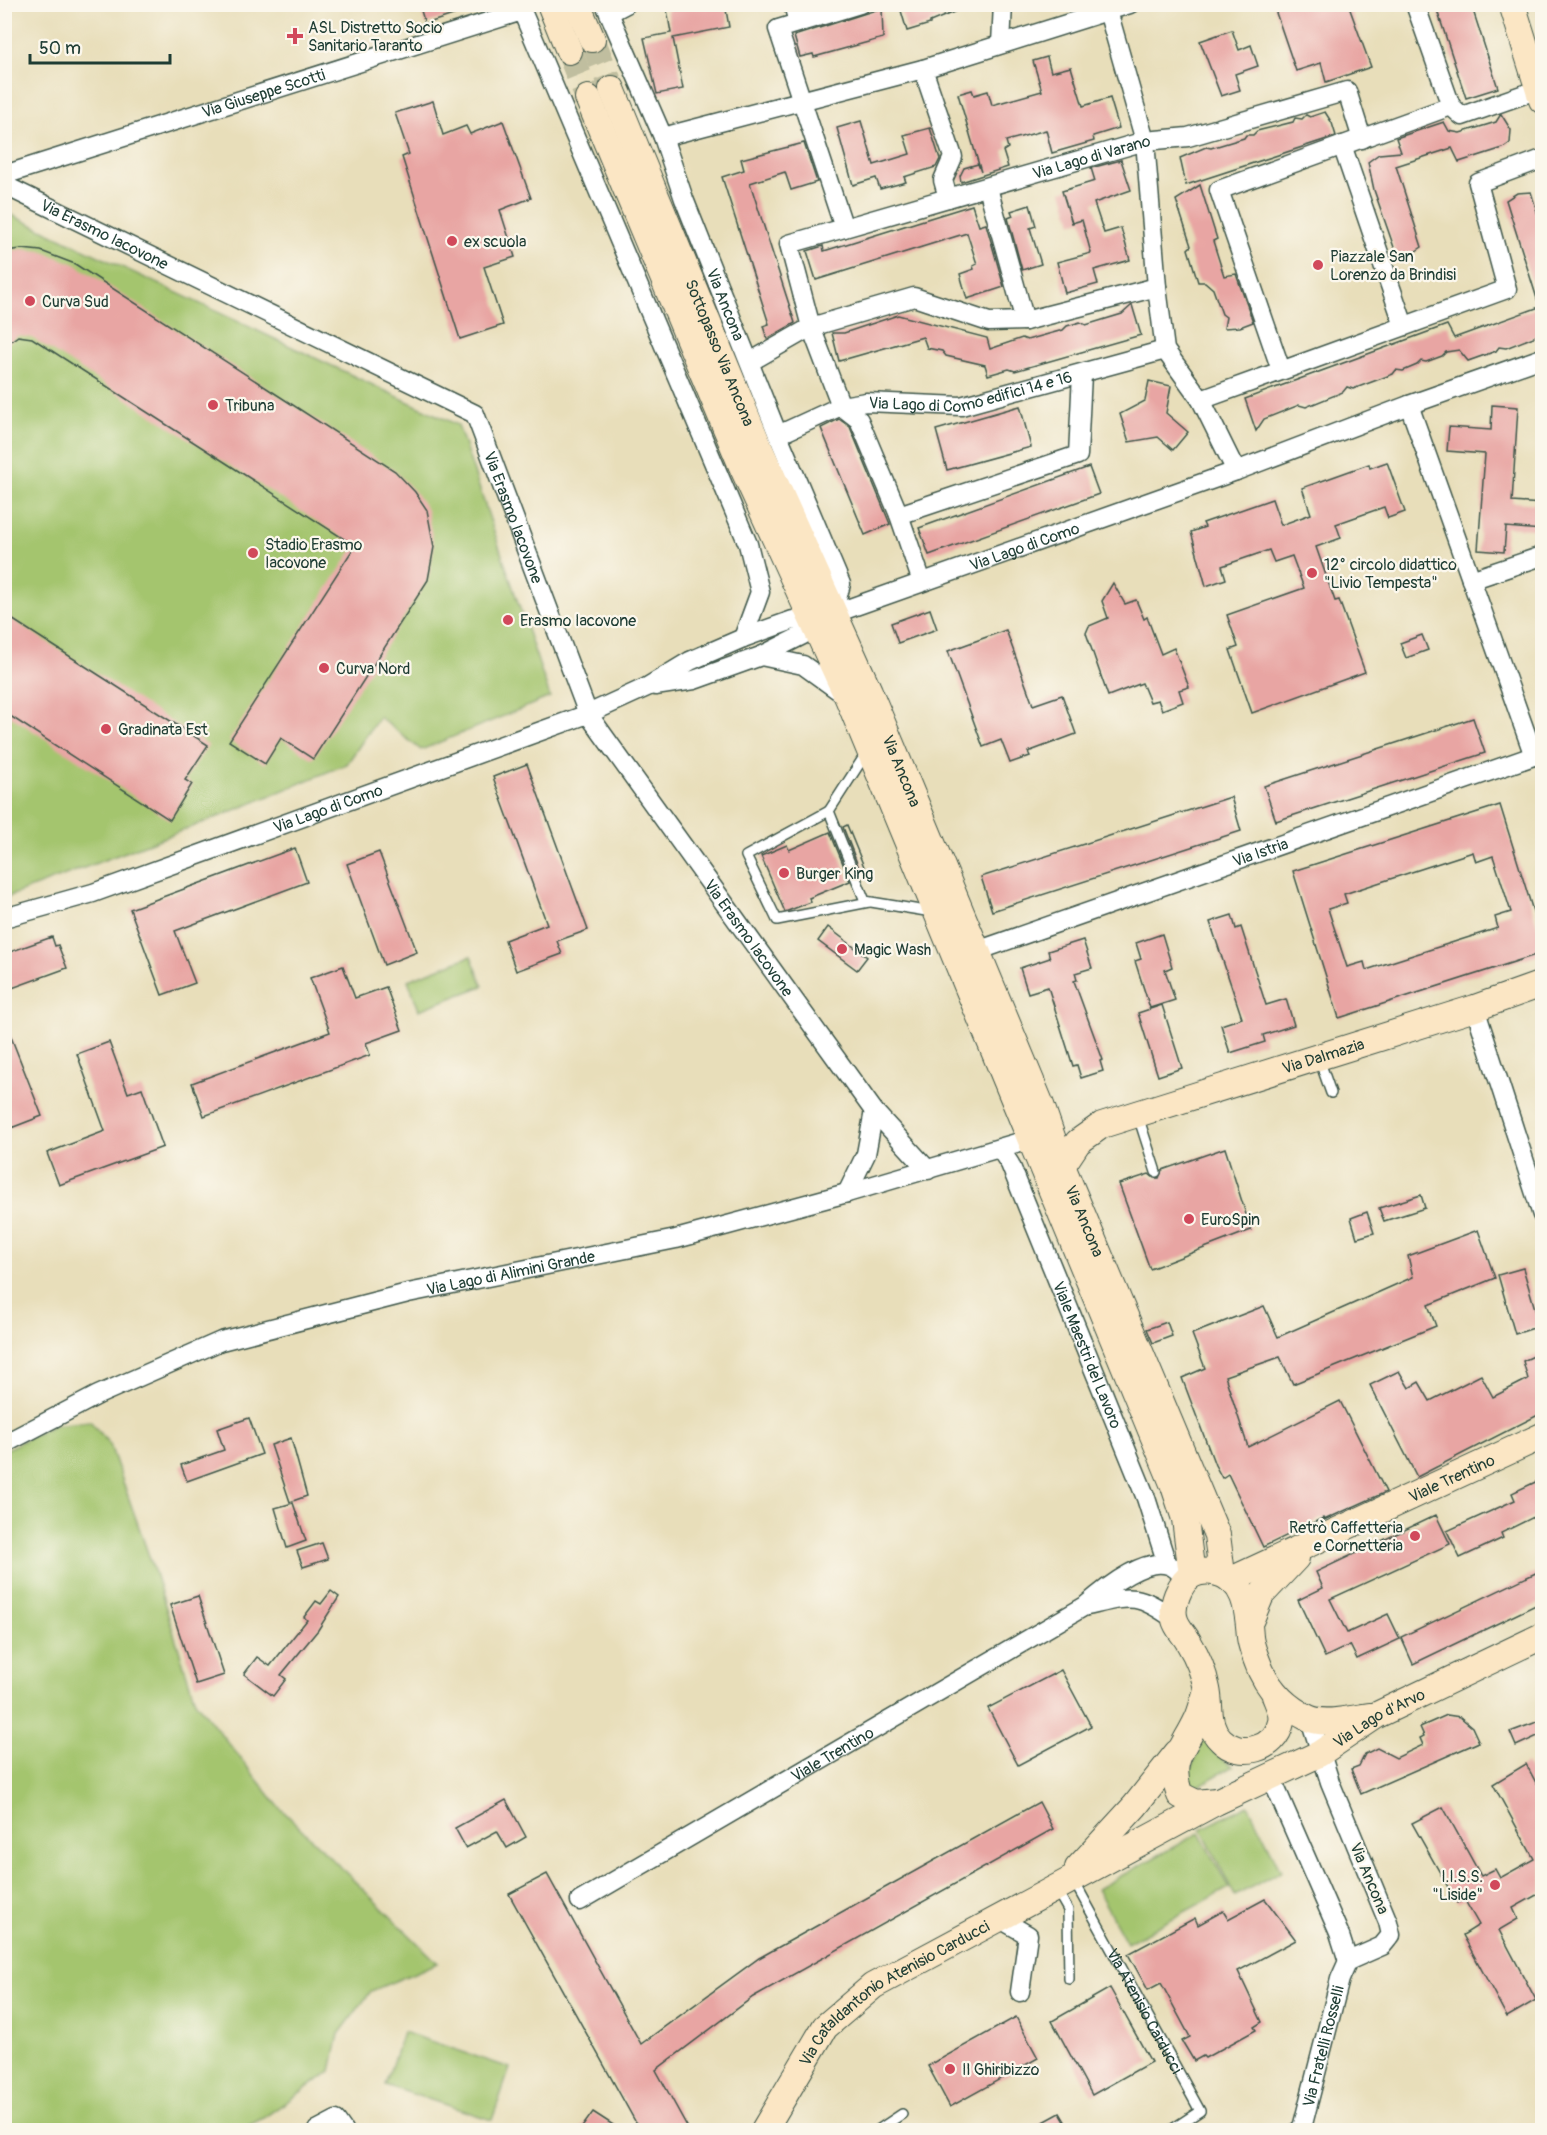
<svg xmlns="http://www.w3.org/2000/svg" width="1547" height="2135" font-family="Pangolin,sans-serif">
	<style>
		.green { fill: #a4c56e; stroke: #628151; stroke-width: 1.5 }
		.building { fill: #e8a5a3; fill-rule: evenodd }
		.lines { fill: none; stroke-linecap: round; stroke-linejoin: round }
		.secondary-tunnel { stroke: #c0be9f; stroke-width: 26; stroke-dasharray: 26 13; stroke-linecap: butt }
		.lane-casing { stroke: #3d5548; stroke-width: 12 }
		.street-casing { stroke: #3d5548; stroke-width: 21 }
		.secondary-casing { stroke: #3d5548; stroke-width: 28 }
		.lane { stroke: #fff; stroke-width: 9 }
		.street { stroke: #fff; stroke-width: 18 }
		.secondary { stroke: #fbe6c4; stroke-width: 26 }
		.poi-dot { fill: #d1495b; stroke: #fbf7ec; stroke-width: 2 }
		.labels { text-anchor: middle; stroke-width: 4.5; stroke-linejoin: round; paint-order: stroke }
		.poi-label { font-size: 16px; fill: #1f3d34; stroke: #fbf7ec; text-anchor: start }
		.street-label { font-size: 16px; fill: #1f3d34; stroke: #fbf7ec }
	</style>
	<rect width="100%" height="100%" fill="#fbf7ec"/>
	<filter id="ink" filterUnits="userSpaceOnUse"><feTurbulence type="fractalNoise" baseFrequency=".0167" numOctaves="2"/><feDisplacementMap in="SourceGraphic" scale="12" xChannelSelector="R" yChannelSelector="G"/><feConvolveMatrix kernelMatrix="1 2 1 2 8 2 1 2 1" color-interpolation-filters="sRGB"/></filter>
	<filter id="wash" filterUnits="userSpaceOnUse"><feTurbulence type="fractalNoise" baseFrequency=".008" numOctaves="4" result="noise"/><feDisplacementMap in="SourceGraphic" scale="24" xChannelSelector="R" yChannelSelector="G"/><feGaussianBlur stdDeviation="1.35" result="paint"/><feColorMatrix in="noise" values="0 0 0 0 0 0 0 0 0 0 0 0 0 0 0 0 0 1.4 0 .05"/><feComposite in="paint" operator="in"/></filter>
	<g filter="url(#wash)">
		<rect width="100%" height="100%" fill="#e8deba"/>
		<g class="green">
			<polygon points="5,212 458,425 550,697 421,750 379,717 347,764 223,815 5,898"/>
			<polygon points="471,956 483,986 419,1010 408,980"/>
			<polygon points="90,1421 110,1445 155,1573 195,1701 279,1807 438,1963 371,1991 339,2034 331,2071 263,2118 240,2130 5,2130 5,1450 54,1425"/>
			<path d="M1207 1732C1213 1749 1217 1758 1233 1766L1200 1785 1192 1786 1187 1777Z"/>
			<polygon points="1248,1805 1281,1871 1235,1896 1201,1829"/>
			<polygon points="1199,1833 1229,1888 1127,1943 1097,1889"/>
			<polygon points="403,2032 510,2068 492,2120 385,2085"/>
		</g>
		<g id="blocks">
			<g class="building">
				<polygon points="419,4 474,4 475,8 425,24"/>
				<polygon points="693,4 725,4 729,27 673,38 683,89 657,94 644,38 671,33 667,10"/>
				<polygon points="899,4 971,4 971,5 930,22 930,24 907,31"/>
				<polygon points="1273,4 1348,4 1371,67 1326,82 1321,63 1296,71"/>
				<polygon points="1435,4 1471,4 1498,88 1466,98"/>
				<polygon points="882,8 883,38 814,57 813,54 800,57 794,36"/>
				<polygon points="1232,30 1239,50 1251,45 1258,66 1235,74 1240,90 1221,96 1200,41"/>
				<polygon points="1047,57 1051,72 1071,67 1083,106 1110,98 1119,128 1093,136 1094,141 1052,153 1046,130 1006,141 1008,148 1003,151 1008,167 961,182 960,176 964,168 978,164 981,172 958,94 972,90 974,95 988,91 992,105 1042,91 1033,61"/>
				<polygon points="433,101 443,135 466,126 470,134 503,121 531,198 500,210 515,257 484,267 503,325 460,339 402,157 409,154 395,113"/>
				<polygon points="1325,112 1332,123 1336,136 1186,185 1180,158 1206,147 1211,148 1244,138 1246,135 1253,135 1257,131 1293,122 1295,118 1302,119 1306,115 1310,117"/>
				<polygon points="1501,114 1511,130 1510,143 1503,148 1459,162 1452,148 1396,166 1422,247 1410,255 1397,256 1374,190 1368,162 1379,154 1401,152 1396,138 1444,122 1449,131 1460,133 1496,122"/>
				<polygon points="861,121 874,165 910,154 904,135 930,128 940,159 936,167 904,177 906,182 880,189 876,178 853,185 837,128"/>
				<polygon points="804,143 817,182 791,190 785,172 750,183 795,323 767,339 763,326 769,324 722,177 744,170 741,159"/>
				<polygon points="1121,160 1131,190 1094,203 1104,233 1121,228 1130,260 1094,270 1098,284 1065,293 1057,262 1091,253 1082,220 1072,223 1062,191 1095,181 1091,168"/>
				<polygon points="1200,185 1217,239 1213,241 1224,276 1236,274 1253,322 1240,327 1224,328 1226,317 1222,314 1213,289 1205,282 1198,282 1188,249 1191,246 1176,200"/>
				<polygon points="1531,192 1542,228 1542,304 1539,305 1506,200 1517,193"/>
				<polygon points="972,205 979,226 986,224 1004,287 967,299 960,274 974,269 973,266 977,264 967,233 816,280 807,251 823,246 824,251"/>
				<polygon points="1030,205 1036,226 1030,228 1041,264 1022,270 1008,218 1013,216 1011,211"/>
				<polygon points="22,249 41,251 75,264 395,471 415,492 427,510 434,547 428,580 313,759 281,738 265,764 229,741 355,546 32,338 18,336 4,346 4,251"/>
				<polygon points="1132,305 1141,335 1015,371 1009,369 988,375 985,365 946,356 942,351 927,348 923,337 839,361 832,333 844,333 898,315 987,338 990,349 1022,338 1027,340 1063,330 1067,326 1080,322 1086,325 1122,314"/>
				<polygon points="1542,306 1542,337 1536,336 1506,348 1499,347 1496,351 1468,361 1459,350 1446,352 1442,356 1426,362 1421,361 1417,365 1403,371 1396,370 1393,374 1353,389 1347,387 1343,392 1306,407 1299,405 1264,419 1256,431 1245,399 1447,325 1454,338"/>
				<polygon points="1149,381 1171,386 1166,413 1188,432 1173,450 1158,437 1129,442 1120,414 1145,401"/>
				<polygon points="1492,405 1518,407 1512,502 1542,504 1542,530 1506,527 1504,552 1478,550 1485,454 1447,451 1449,427 1491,430"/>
				<polygon points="1020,406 1031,447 947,470 936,430"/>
				<polygon points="839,419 850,427 890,524 865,535 821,428"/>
				<polygon points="1387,462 1405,512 1388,518 1384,507 1336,524 1341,538 1316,547 1335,601 1339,600 1365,672 1252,713 1230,650 1238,647 1227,615 1304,588 1292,556 1274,562 1269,550 1222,566 1226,579 1206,586 1191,532 1205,527 1203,523 1272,499 1281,525 1311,514 1302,488 1369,464 1370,468"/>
				<polygon points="1089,467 1099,494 929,555 919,528"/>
				<polygon points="1113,583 1125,604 1136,600 1144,619 1147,617 1161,654 1174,648 1189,687 1179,690 1183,702 1162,710 1158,700 1150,702 1142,683 1108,696 1086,633 1089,626 1108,618 1102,601"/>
				<polygon points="930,609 937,629 898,643 891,623"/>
				<polygon points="4,614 208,745 185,780 192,784 170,820 4,712"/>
				<polygon points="1006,630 1033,705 1062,695 1076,734 1028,752 1030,756 1010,763 1001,740 983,747 948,651"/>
				<polygon points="1422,635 1428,650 1406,658 1400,643"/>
				<polygon points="1473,718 1485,753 1276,821 1264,786"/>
				<polygon points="527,764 588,930 557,941 562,954 516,971 505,940 547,924 493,777"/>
				<polygon points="1231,797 1241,831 992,911 981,877"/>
				<path d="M1500 805 1542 940V953L1339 1018 1293 871ZM1473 852 1476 862 1493 856 1511 912 1495 917 1498 928 1366 970 1364 962 1347 967 1328 909 1347 903 1344 894Z"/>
				<polygon points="847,825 867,874 862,876 843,827"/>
				<polygon points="830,832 850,881 809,898 811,902 785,912 761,856 787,845 789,850"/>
				<polygon points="295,848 307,882 175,931 195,983 162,995 130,909"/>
				<polygon points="379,852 417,952 384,965 347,864"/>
				<polygon points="1232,915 1236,929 1241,927 1266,1005 1286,999 1294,1025 1263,1035 1265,1042 1230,1053 1221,1025 1242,1018 1210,922"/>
				<polygon points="828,927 867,957 857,970 818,941"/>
				<polygon points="1162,934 1172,967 1165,970 1175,1000 1150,1008 1135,961 1141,959 1136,943"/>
				<polygon points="52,937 55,946 58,945 67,968 4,991 4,954"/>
				<polygon points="1083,940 1092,968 1075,973 1077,980 1074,981 1103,1060 1100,1061 1103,1071 1081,1078 1077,1065 1073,1066 1048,987 1028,993 1020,968 1050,958 1048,951"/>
				<polygon points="343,966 355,998 386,987 402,1030 366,1043 370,1055 204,1116 192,1083 330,1032 310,978"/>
				<polygon points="1162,1005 1182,1068 1158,1076 1138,1013"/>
				<polygon points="4,1019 42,1116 11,1128 4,1111"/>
				<polygon points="109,1042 128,1093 142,1088 163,1147 59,1185 47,1153 105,1131 77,1054"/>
				<polygon points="1225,1148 1251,1230 1150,1269 1119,1184 1149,1174 1154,1178 1159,1178 1162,1170"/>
				<polygon points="1421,1195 1425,1208 1384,1221 1379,1208"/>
				<polygon points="1367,1212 1374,1233 1357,1238 1351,1218"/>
				<polygon points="1478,1230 1495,1278 1428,1305 1436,1326 1293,1384 1280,1357 1225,1376 1248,1447 1340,1401 1386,1492 1324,1520 1323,1518 1263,1547 1228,1474 1222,1478 1215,1465 1182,1378 1205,1368 1192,1334 1264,1306 1278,1337 1413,1277 1408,1256"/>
				<polygon points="1523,1268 1540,1326 1515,1334 1498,1275"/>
				<polygon points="1167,1322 1172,1336 1153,1343 1147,1329"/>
				<polygon points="1536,1355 1542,1364 1542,1413 1417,1477 1370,1385 1399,1371 1409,1388 1419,1382 1430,1401 1481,1375 1493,1397 1528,1379 1523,1361"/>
				<polygon points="249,1418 262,1454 187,1481 181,1465 224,1450 217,1429"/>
				<polygon points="291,1438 307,1496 290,1502 271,1445"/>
				<polygon points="1542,1479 1542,1510 1535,1514 1536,1516 1501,1533 1503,1538 1460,1558 1447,1531 1515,1500 1512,1493"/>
				<polygon points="293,1503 306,1541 287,1548 275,1508"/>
				<polygon points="1436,1515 1450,1544 1330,1599 1347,1633 1388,1614 1400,1639 1357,1659 1350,1645 1325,1657 1298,1600 1323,1588 1316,1572"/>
				<polygon points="322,1543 328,1559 303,1567 297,1551"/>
				<polygon points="1542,1570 1542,1602 1413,1664 1401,1637"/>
				<polygon points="331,1591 339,1597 318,1630 281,1675 286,1679 273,1696 244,1674 257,1657 270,1666 307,1620 304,1617 316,1601 321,1604"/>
				<polygon points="198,1596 224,1675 196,1684 170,1605"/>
				<polygon points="1061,1670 1091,1726 1018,1765 988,1708"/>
				<polygon points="1447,1715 1460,1717 1472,1727 1479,1742 1361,1794 1351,1769 1359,1766 1365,1754 1377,1748 1396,1758 1423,1745 1420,1738 1424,1736 1420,1727"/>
				<polygon points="1542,1720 1542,1734 1516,1746 1510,1732"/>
				<polygon points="1526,1764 1542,1794 1542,1892 1513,1908 1518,1919 1499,1930 1536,2000 1507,2017 1463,1935 1479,1925 1464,1899 1457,1903 1412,1823 1443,1807 1481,1876 1495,1869 1500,1878 1534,1859 1493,1784"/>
				<polygon points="506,1800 526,1837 507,1848 497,1831 466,1848 455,1828"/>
				<polygon points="1039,1802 1053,1829 753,1997 656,2070 689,2130 640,2130 509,1894 547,1874 641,2044 759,1958"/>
				<polygon points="1265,1899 1296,1940 1238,1971 1262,2022 1254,2027 1256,2030 1205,2058 1203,2056 1194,2061 1182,2041 1190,2037 1161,1983 1148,1990 1128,1954 1195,1918 1198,1925 1223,1911 1228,1919"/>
				<polygon points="1110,1988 1151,2062 1092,2095 1052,2021"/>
				<polygon points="1016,2017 1038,2058 950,2107 928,2066"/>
				<polygon points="593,2112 621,2130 580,2130"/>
				<polygon points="1060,2113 1070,2130 1029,2130"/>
			</g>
		</g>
	</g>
	<g filter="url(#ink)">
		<use href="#blocks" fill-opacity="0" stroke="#3d5548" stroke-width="1.5"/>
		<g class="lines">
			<g class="secondary-tunnel">
				<polyline points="592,39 612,89"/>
				<polyline points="569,51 588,98"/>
			</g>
			<g class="lane-casing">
				<g id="lane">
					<polyline points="867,752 829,811 865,901 932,912"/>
					<polyline points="829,811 746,856 777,920 869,902"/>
					<polyline points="1319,1059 1331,1093"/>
					<polyline points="1138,1116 1156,1172"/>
					<path id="s1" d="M1074 1881 1200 2111 1171 2130"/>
					<polyline points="1056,1889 1068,1910 1069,1979"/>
					<polyline points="878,2130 902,2114"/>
				</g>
			</g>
			<g class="street-casing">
				<g id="street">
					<polyline points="519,4 748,544 760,592 743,638"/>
					<path id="s2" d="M605 4 663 137 684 199 778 435 841 584 833 614"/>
					<polyline points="793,4 798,23"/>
					<polyline points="1415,4 1451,106"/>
					<polyline points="1108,11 1145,141 1157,287 1165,350 1201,400 1236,471"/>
					<polyline points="609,13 626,4"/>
					<polyline points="1001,44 1003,4"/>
					<polyline points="923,69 953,157 943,180 948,198"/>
					<polyline points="663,137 923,69 1130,4"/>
					<polyline points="1342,145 1404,326"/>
					<path id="s3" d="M4 175 522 11"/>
					<path id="s4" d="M4 185 475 414 588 714 874 1111 928 1170"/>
					<polyline points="988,188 1025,321"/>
					<polyline points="844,228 778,29 860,4"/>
					<polyline points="750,362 811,327 914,297 989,322 1025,321 1157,287"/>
					<polyline points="1281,370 1219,190 1451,106 1462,116 1539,89"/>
					<polyline points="1201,400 1507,289 1478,183 1542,159"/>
					<polyline points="1409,405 1534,756"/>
					<path id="s5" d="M778 435 841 406 866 402 961 406 1165 350"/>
					<polyline points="899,515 1078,455 1082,374"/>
					<polyline points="1471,580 1542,556"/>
					<path id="s6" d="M922 582 899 515 859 420 841 406 811 327 789 244 1145 141 1188 137 1347 91 1362 139"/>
					<polyline points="761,656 803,635 812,621"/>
					<polyline points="655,686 694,680 761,656 803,665 846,696"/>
					<path id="s7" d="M4 918 93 893 588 714 647 687 690 661 743 638 793 620 812 621 833 614 1236 471 1409 405 1542 358"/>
					<path id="s8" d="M977 951 1542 753"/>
					<polyline points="1475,1008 1542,1215"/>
					<path id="s9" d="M1000 1149 1010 1164 1146 1498 1167 1564"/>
					<polyline points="847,1193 866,1154 874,1111"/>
					<path id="s10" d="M4 1444 98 1395 221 1341 408 1293 676 1239 847 1193 1033 1138"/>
					<path d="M1087 1606C1131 1596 1136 1592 1174 1619"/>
					<polyline points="1270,1775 1339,1933 1348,1961 1382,1946 1391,1935 1388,1922 1330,1782 1310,1719"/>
					<path id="s11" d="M580 1901 1085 1606C1102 1591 1153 1548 1177 1570 1180 1572 1183 1578 1185 1582"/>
					<polyline points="1000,1919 1028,1935 1020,1992"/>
					<polyline points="317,2130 336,2120 343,2130"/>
					<path id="s12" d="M1299 2130 1302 2128 1340 1979 1348 1961"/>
				</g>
			</g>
			<g class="secondary-casing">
				<g id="secondary">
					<polyline points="550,4 569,51"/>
					<polyline points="577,4 592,39"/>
					<polyline points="1512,4 1542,100"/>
					<path id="s13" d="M612 89 759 447 869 691 1041 1105 1062 1166 1217 1535 1222 1574"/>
					<polyline points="588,98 741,464 848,698 1174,1486 1185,1519 1192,1575"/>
					<path id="s14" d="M1062 1166 1078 1142 1102 1125 1475 1008 1542 984"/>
					<path id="s15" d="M1231 1580 1542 1436"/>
					<polyline points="1251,1619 1261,1595 1296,1558"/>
					<path d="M1206 1693C1203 1702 1201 1712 1197 1720 1183 1750 1167 1760 1180 1795L1196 1803 1217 1801"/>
					<path d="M1275 1696C1278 1704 1283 1713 1281 1722 1276 1750 1239 1759 1221 1740 1206 1726 1211 1707 1207 1689 1204 1674 1197 1656 1189 1643 1185 1635 1177 1628 1175 1620 1170 1606 1180 1582 1192 1575 1199 1571 1206 1571 1214 1572 1246 1578 1248 1611 1250 1637 1251 1647 1257 1661 1261 1671 1271 1692 1287 1708 1308 1718 1324 1726 1354 1718 1371 1716"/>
					<polyline points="1078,1868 1135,1806 1177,1753"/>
					<path id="s16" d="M764 2130 825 2027 873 1986 1216 1802 1319 1754 1377 1715 1542 1636"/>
				</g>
			</g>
			<use href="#lane" class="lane"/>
			<use href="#street" class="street"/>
			<use href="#secondary" class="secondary"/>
		</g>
	</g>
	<g class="poi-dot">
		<path d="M292 27h6v6h6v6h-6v6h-6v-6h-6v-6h6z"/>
		<circle cx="452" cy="241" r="6"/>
		<circle cx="1318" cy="265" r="6"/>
		<circle cx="30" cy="301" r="6"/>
		<circle cx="213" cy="405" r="6"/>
		<circle cx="253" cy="553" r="6"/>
		<circle cx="1312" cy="573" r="6"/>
		<circle cx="508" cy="620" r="6"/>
		<circle cx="324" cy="668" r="6"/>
		<circle cx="106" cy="729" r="6"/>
		<circle cx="784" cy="873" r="6"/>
		<circle cx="842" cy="949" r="6"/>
		<circle cx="1189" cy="1219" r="6"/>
		<circle cx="1415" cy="1536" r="6"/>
		<circle cx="1495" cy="1885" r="6"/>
		<circle cx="950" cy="2069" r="6"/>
	</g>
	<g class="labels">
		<g class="poi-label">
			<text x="308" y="33">ASL Distretto Socio<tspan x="308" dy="18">Sanitario Taranto</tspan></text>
			<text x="464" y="247">ex scuola</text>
			<text x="1330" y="262">Piazzale San<tspan x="1330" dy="18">Lorenzo da Brindisi</tspan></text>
			<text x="42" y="307">Curva Sud</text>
			<text x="225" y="411">Tribuna</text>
			<text x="265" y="550">Stadio Erasmo<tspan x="265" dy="18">Iacovone</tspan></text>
			<text x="1324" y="570">12° circolo didattico<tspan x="1324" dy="18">"Livio Tempesta"</tspan></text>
			<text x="520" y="626">Erasmo Iacovone</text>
			<text x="336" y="674">Curva Nord</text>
			<text x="118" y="735">Gradinata Est</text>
			<text x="796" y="879">Burger King</text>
			<text x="854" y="955">Magic Wash</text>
			<text x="1201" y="1225">EuroSpin</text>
			<text x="1403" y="1533" text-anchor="end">Retrò Caffetteria<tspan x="1403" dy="18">e Cornetteria</tspan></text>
			<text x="1483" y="1882" text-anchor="end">I.I.S.S.<tspan x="1483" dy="18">"Liside"</tspan></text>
			<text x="962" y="2075">Il Ghiribizzo</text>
		</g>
		<g class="street-label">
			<text dy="6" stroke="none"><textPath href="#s3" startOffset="272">Via Giuseppe Scotti</textPath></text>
			<text dy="6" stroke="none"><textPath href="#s6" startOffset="682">Via Lago di Varano</textPath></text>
			<text dy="6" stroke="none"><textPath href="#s4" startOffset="112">Via Erasmo Iacovone</textPath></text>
			<text dy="6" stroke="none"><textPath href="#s2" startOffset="324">Via Ancona</textPath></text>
			<text dy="6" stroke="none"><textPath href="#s13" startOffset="285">Sottopasso Via Ancona</textPath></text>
			<text dy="6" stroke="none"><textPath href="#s5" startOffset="201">Via Lago di Como edifici 14 e 16</textPath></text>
			<text dy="6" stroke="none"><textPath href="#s4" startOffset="634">Via Erasmo Iacovone</textPath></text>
			<text dy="6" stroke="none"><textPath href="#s7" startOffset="1089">Via Lago di Como</textPath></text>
			<text dy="6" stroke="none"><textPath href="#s13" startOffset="741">Via Ancona</textPath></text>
			<text dy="6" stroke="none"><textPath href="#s7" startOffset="342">Via Lago di Como</textPath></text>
			<text dy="6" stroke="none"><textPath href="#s8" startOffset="300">Via Istria</textPath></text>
			<text dy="6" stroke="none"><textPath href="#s4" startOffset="1120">Via Erasmo Iacovone</textPath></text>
			<text dy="6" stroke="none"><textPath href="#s14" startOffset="290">Via Dalmazia</textPath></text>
			<text dy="6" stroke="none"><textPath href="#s13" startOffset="1227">Via Ancona</textPath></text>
			<text dy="6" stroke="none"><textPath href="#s10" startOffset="538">Via Lago di Alimini Grande</textPath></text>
			<text dy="6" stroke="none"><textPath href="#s9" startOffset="224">Viale Maestri del Lavoro</textPath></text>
			<text dy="6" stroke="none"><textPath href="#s15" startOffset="243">Viale Trentino</textPath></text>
			<text dy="6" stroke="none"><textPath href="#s16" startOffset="756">Via Lago d'Arvo</textPath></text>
			<text dy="6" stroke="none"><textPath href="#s11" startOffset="292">Viale Trentino</textPath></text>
			<text transform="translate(1370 1878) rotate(67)" y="6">Via Ancona</text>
			<text dy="6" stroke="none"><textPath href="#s16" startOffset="195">Via Cataldantonio Atenisio Carducci</textPath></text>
			<text dy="6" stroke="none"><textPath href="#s1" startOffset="148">Via Atenisio Carducci</textPath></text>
			<text dy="6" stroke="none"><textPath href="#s12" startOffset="88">Via Fratelli Rosselli</textPath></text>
		</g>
	</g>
	<rect width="1547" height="2135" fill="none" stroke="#fbf7ec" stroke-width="24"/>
	<path d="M30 54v9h140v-9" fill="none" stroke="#1f3d34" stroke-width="3"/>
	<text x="39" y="54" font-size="18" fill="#1f3d34" stroke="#fbf7ec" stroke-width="4.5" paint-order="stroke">50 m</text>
</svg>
